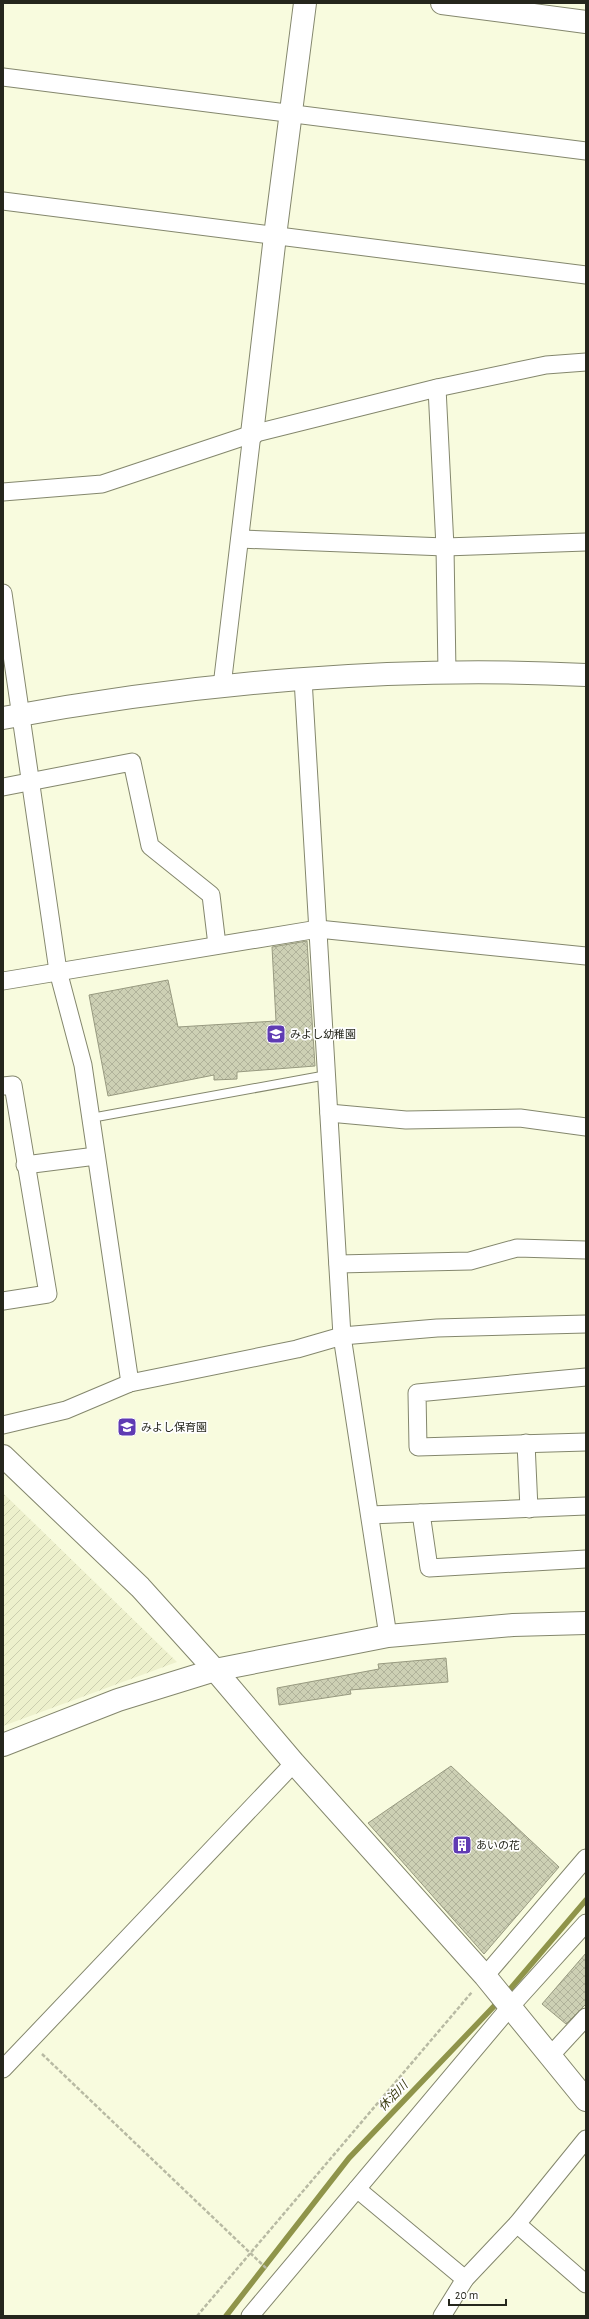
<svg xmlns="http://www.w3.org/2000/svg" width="589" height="2319" font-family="'Alegreya Sans','Noto Sans JP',sans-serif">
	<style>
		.industrial { fill: url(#industrial-furrows) }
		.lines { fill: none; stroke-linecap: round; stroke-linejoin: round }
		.stream { stroke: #8f944a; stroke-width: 5.5 }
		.building { fill: url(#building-cross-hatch); stroke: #989a80 }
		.lane-casing { stroke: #84876d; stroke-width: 10 }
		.street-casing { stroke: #84876d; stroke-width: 19 }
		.secondary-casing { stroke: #84876d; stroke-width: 24 }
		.path { stroke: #b8baa3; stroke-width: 2.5; stroke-dasharray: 4 2; stroke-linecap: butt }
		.lane { stroke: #fff; stroke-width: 8 }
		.street { stroke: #fff; stroke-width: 17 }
		.secondary { stroke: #fff; stroke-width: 22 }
		.labels { text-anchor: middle; stroke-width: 3.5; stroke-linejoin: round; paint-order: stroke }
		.poi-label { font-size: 11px; fill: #25261c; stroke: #fff; text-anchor: start }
		.water-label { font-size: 12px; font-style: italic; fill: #3a3c10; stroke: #fff }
	</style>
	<defs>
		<pattern id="industrial-furrows" width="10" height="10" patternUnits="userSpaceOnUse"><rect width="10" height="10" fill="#edf0cc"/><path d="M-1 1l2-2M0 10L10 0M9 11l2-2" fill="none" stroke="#cbceaf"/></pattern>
		<pattern id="building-cross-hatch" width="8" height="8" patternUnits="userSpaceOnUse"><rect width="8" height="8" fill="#cdd0b4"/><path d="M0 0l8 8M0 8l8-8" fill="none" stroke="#b0b29a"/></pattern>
	</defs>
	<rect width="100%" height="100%" fill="#f8fbde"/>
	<polygon class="industrial" points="3,1493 177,1662 3,1726"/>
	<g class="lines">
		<g class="stream">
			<polyline points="505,1995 586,1900"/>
			<polyline points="226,2316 349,2158 499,2001"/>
		</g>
	</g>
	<g class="building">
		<polygon points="307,941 315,1066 237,1072 237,1079 214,1080 214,1075 108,1096 89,995 168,980 178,1027 276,1021 272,947"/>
		<polygon points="446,1658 448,1682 350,1690 351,1694 279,1705 277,1688 379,1669 378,1664"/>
		<polygon points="451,1766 559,1867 484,1954 368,1823"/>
		<polygon points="586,1953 586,2004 566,2024 542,2004"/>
	</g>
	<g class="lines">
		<g class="lane-casing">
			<polyline id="lane" points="91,1118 327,1075"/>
		</g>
		<g class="street-casing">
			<g id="street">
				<polyline points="3,77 586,151"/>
				<polyline points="3,201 586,275"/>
				<polyline points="437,388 445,547 447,673"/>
				<polyline points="3,492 102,484 252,434 437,388 546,365 586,362"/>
				<polyline points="240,539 445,547 586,542"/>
				<polyline points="3,593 58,971 83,1065 130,1383"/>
				<polyline points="303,679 342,1336 388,1636"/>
				<polyline points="222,686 252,434"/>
				<polyline points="3,787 132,762 150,846 211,895 217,945"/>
				<polyline points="3,981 318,929 586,956"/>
				<polyline points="3,1086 13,1085 48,1294 3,1301"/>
				<polyline points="329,1113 406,1120 520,1118 586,1127"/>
				<polyline points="25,1165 96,1156"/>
				<polyline points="338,1264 470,1261 517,1248 586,1250"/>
				<polyline points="586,1377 417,1393 418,1447 586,1442"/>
				<polyline points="3,1425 66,1410 130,1383 297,1349 342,1336 437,1328 586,1324"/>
				<polyline points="526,1443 529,1509"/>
				<polyline points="421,1513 429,1568 586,1559"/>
				<polyline points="370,1515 586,1506"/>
				<polyline points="485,1976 586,1858"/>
				<polyline points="550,2056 586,2017"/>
				<polyline points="3,2069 294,1763"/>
				<polyline points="357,2189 465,2279"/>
				<polyline points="517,2224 586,2284"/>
				<polyline points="250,2316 510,2007 586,1923"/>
				<polyline points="442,2316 465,2279 517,2224 586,2139"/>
			</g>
		</g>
		<g class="secondary-casing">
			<g id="secondary">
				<polyline points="442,3 586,22"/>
				<polyline points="252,434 275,236 305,3"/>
				<path d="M3 718C191 683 395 665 586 675"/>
				<polyline points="3,1456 140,1587 215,1670 294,1763 485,1976 586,2100"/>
				<polyline points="3,1745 118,1700 215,1670 388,1636 513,1625 586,1623"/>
			</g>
		</g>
		<g class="path">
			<polyline points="42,2054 267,2269"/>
			<polyline points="197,2316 472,1992"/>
		</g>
		<use href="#lane" class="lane"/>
		<use href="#street" class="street"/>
		<use href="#secondary" class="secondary"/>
	</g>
	<defs>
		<g id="school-square" transform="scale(1)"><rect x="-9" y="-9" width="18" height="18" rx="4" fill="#5f3bb3" stroke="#fff"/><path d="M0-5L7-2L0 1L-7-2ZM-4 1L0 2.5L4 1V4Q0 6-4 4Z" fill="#fff"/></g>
		<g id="building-square" transform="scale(1)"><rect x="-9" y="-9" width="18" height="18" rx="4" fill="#5f3bb3" stroke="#fff"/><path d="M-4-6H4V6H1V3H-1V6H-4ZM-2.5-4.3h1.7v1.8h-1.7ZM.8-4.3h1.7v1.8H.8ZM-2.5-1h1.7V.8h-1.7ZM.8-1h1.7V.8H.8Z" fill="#fff"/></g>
	</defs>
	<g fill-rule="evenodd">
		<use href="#school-square" x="276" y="1034"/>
		<use href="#school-square" x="127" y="1427"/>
		<use href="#building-square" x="462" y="1845"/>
	</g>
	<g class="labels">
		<g class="poi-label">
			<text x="290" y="1038">みよし幼稚園</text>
			<text x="141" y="1431">みよし保育園</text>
			<text x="476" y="1849">あいの花</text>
		</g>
		<g class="water-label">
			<text transform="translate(393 2096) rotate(-46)" y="4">休泊川</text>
		</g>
	</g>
	<rect width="589" height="2319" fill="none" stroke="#25261c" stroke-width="8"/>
	<path d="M449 2299v6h57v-6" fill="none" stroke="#25261c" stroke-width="2"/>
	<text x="455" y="2299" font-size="12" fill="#25261c" stroke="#ffffff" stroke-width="3" paint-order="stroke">20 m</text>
</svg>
